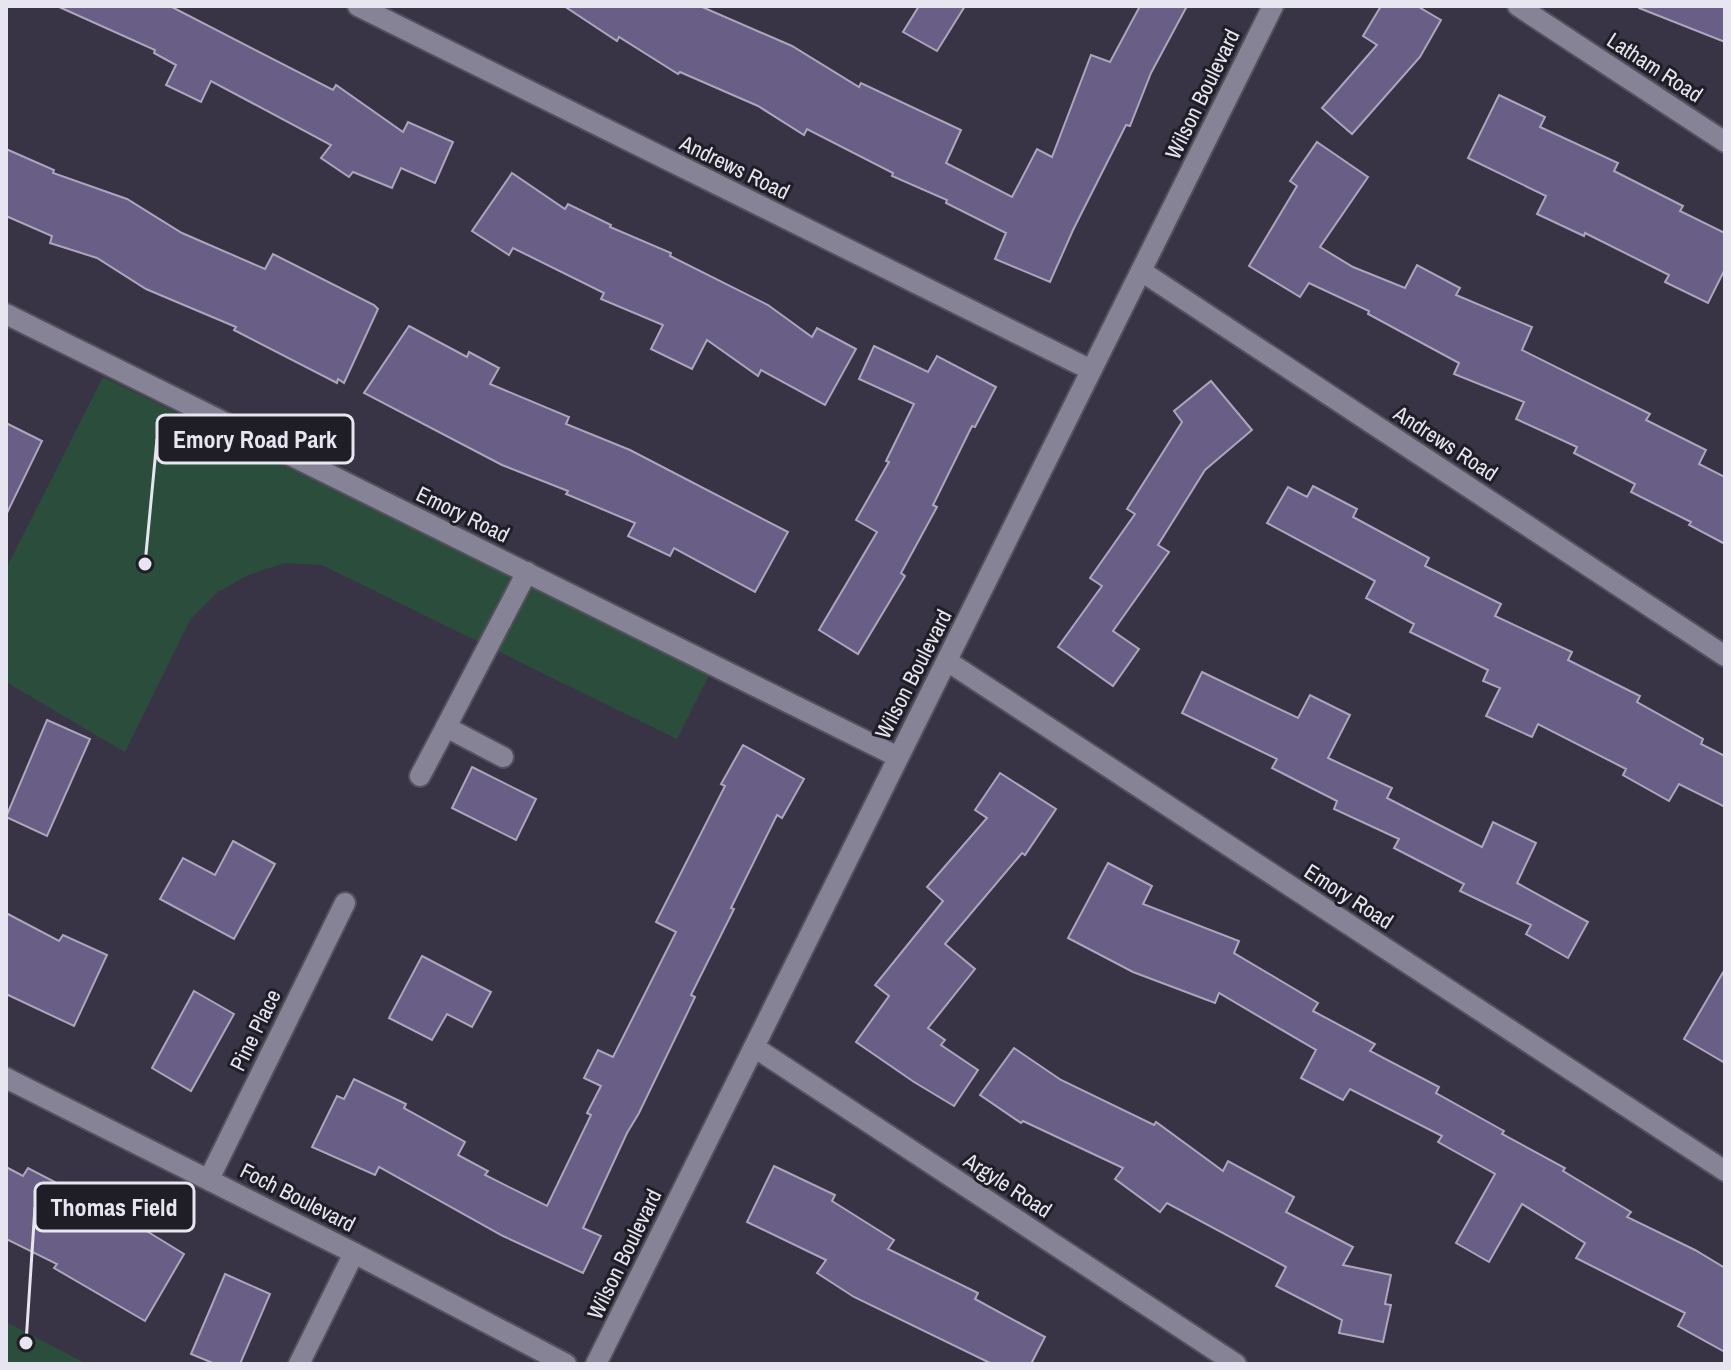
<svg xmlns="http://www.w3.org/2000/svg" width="1731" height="1370" font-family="'Archivo Narrow',sans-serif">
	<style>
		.green { fill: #2b4e3c }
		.building { fill: #695f86; stroke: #aba6bb; stroke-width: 2 }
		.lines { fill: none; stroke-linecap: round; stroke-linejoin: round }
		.lane-casing { stroke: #54505e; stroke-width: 24 }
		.street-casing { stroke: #54505e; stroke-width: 24 }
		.lane { stroke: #878397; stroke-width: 20 }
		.street { stroke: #878397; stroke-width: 20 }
		.labels { text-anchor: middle; stroke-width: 6; stroke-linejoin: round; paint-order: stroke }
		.street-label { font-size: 22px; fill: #e7e5f0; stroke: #1f1d25 }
		.leader { fill: none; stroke: #e7e5f0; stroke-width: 3 }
		.callout-dot { fill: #e7e5f0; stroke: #1f1d25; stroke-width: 3 }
		.callout { fill: #1f1d25; stroke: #e7e5f0; stroke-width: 3 }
		.callout-label { font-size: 24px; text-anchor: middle; font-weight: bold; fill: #e7e5f0 }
	</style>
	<rect width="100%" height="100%" fill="#383445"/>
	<g class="green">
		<polygon points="103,377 710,673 677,739 322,565 285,563 248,575 218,592 190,620 125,752 6,682 6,569"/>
		<polygon points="6,1322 87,1364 6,1364"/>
	</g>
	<g class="building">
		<polygon points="57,6 170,6 333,90 336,85 403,132 408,122 453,142 435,183 401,168 392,188 353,172 349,177 321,158 331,145 211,81 201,102 166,85 176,65 154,53 155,50"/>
		<polygon points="564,6 700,6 792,46 859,87 861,83 961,130 946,163 1012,197 1037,149 1052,157 1091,55 1110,62 1140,6 1187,6 1151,73 1130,126 1126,125 1073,230 1050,282 995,259 1006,233 946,203 947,200 892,176 893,173 807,129 804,135 758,106 680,72 678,74 619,37 617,41"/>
		<polygon points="919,6 965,6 937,51 903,32"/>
		<polygon points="1381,6 1417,6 1441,20 1420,57 1352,134 1322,108 1377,45 1363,36"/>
		<polygon points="1639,6 1725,6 1725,42 1639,8"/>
		<polygon points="1499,95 1545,117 1540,127 1618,163 1614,171 1683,206 1680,211 1725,233 1725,269 1708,303 1665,282 1669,275 1585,233 1584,236 1537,214 1546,196 1468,158"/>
		<polygon points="1317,142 1368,177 1320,247 1353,267 1405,288 1417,265 1460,288 1456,295 1532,327 1522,350 1650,414 1646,420 1706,450 1699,464 1725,477 1725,544 1689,525 1691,522 1631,492 1635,484 1574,453 1577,447 1516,419 1524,402 1454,374 1459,363 1368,314 1369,311 1309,283 1300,297 1249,266 1297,186 1290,181"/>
		<polygon points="6,149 54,170 53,173 127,199 182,233 265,269 273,254 374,305 378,309 344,383 338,379 337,383 234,330 236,327 146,289 97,258 50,243 52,236 6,216"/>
		<polygon points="512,173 565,209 568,204 611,225 610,227 671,253 670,256 768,305 812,337 817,328 856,349 825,405 761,370 758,376 707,340 692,369 651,349 663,325 601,299 604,293 513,248 509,255 472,231"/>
		<polygon points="409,326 467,357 469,352 499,368 490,384 569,417 566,424 630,450 788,532 755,592 674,548 670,556 628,536 635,523 566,494 568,491 502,465 364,393"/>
		<polygon points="874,346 928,372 937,356 996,387 975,427 972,426 933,505 937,507 901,573 905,576 858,654 819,630 877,532 856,520 889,462 886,461 914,404 859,379"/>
		<polygon points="1211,381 1252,430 1205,470 1158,545 1169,552 1113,631 1139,649 1113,686 1058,647 1102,586 1090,578 1135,514 1127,509 1182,422 1174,411"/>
		<polygon points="6,423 42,441 6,515"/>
		<polygon points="1313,486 1357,509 1353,517 1429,558 1425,566 1501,604 1495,616 1572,652 1568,660 1640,696 1637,702 1703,739 1701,744 1725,756 1725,807 1679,784 1669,801 1623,775 1626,769 1538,724 1532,737 1486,716 1500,688 1483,681 1488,670 1410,632 1414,624 1366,598 1375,581 1267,523 1288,487 1307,497"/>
		<polygon points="1202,672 1298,718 1310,695 1350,715 1328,758 1392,788 1387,798 1482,847 1493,822 1536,843 1517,883 1588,922 1568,958 1526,934 1531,925 1460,891 1464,884 1394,848 1399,839 1334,809 1337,801 1272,768 1277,759 1182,713"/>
		<polygon points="47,720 90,739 47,836 6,817"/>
		<polygon points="743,745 804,779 782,818 777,815 731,908 734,909 691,995 695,997 639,1113 627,1133 583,1228 601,1236 583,1273 503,1236 379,1167 375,1175 312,1147 337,1096 344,1099 354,1079 406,1104 404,1108 465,1142 458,1155 488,1171 485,1175 547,1206 591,1115 587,1113 601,1086 584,1078 598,1050 613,1057 676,932 656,922 725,786 721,784"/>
		<polygon points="472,767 536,799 516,840 452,808"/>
		<polygon points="1000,773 1056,809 1025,855 1022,853 945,944 975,969 928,1028 945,1040 941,1045 978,1070 954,1106 914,1082 856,1042 889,996 875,985 943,901 927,887 987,818 975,810"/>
		<polygon points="233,841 275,864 234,939 160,899 183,858 215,875"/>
		<polygon points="1108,863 1152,886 1143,904 1239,941 1234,953 1318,1003 1313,1011 1375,1044 1370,1051 1439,1087 1436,1093 1504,1131 1502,1134 1565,1168 1563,1171 1631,1212 1627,1217 1695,1250 1725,1268 1725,1352 1678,1326 1685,1313 1576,1258 1585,1243 1522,1204 1489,1262 1456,1243 1495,1174 1438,1142 1442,1136 1350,1089 1343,1100 1301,1078 1316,1050 1219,993 1215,1003 1133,972 1068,938"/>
		<polygon points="6,913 59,941 63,935 107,955 74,1026 6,994"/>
		<polygon points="422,956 491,992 472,1027 447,1014 432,1040 389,1018"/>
		<polygon points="1725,969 1725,1063 1684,1039"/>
		<polygon points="194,991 234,1014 191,1091 152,1068"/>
		<polygon points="1014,1048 1061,1080 1154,1125 1156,1122 1223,1171 1228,1161 1294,1197 1286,1212 1353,1247 1343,1265 1391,1275 1385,1304 1391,1305 1383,1342 1339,1333 1342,1320 1276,1286 1286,1267 1167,1203 1160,1212 1115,1179 1123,1168 1023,1121 1021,1123 980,1095"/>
		<polygon points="774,1166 835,1195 832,1201 894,1240 888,1249 978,1293 975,1299 1045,1337 1031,1364 992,1364 854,1297 817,1273 826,1260 747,1222"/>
		<polygon points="6,1167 23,1176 28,1168 132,1222 184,1254 145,1321 54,1268 57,1264 6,1239"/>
		<polygon points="225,1274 270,1294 240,1364 215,1364 191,1354"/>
	</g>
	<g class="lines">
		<g class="lane-casing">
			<g id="lane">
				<polyline points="503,757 446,727 527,572"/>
				<polyline points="420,776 446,727"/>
			</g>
		</g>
		<g class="street-casing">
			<g id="street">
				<polyline points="358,6 1091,370"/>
				<polyline points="1518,6 1725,142"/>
				<polyline points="1141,271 1725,656"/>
				<polyline points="6,314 898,757"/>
				<polyline points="947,661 1725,1171"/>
				<polyline points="754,1047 1236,1364"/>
				<polyline points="6,1078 354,1253 566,1364"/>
				<polyline points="209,1179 345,903"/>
				<polyline points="299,1364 354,1253"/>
				<polyline points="596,1364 1273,6"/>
			</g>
		</g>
		<use href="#lane" class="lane"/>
		<use href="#street" class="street"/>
	</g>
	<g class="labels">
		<g class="street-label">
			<text transform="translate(1655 67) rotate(33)" y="8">Latham Road</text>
			<text transform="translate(1202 94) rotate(-64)" y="8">Wilson Boulevard</text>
			<text transform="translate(735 167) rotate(26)" y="8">Andrews Road</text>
			<text transform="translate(1446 443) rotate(33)" y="8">Andrews Road</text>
			<text transform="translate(463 514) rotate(26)" y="8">Emory Road</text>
			<text transform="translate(913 674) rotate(-63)" y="8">Wilson Boulevard</text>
			<text transform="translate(1349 896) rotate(33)" y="8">Emory Road</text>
			<text transform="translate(255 1030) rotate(-64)" y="8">Pine Place</text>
			<text transform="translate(1008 1185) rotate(33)" y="8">Argyle Road</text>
			<text transform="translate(298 1197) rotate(27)" y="8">Foch Boulevard</text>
			<text transform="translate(624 1254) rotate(-64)" y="8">Wilson Boulevard</text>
		</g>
	</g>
	<path class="leader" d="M145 564L157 439M26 1343L35 1207"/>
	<g class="callout-dot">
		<circle cx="145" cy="564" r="8"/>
		<circle cx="26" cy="1343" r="8"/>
	</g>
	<g class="callout">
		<rect x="157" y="415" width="196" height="48" rx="8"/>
		<rect x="35" y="1183" width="159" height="48" rx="8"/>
	</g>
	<g class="callout-label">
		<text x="255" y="448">Emory Road Park</text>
		<text x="114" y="1216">Thomas Field</text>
	</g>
	<rect width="1731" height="1370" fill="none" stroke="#e7e5f0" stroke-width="16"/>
</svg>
